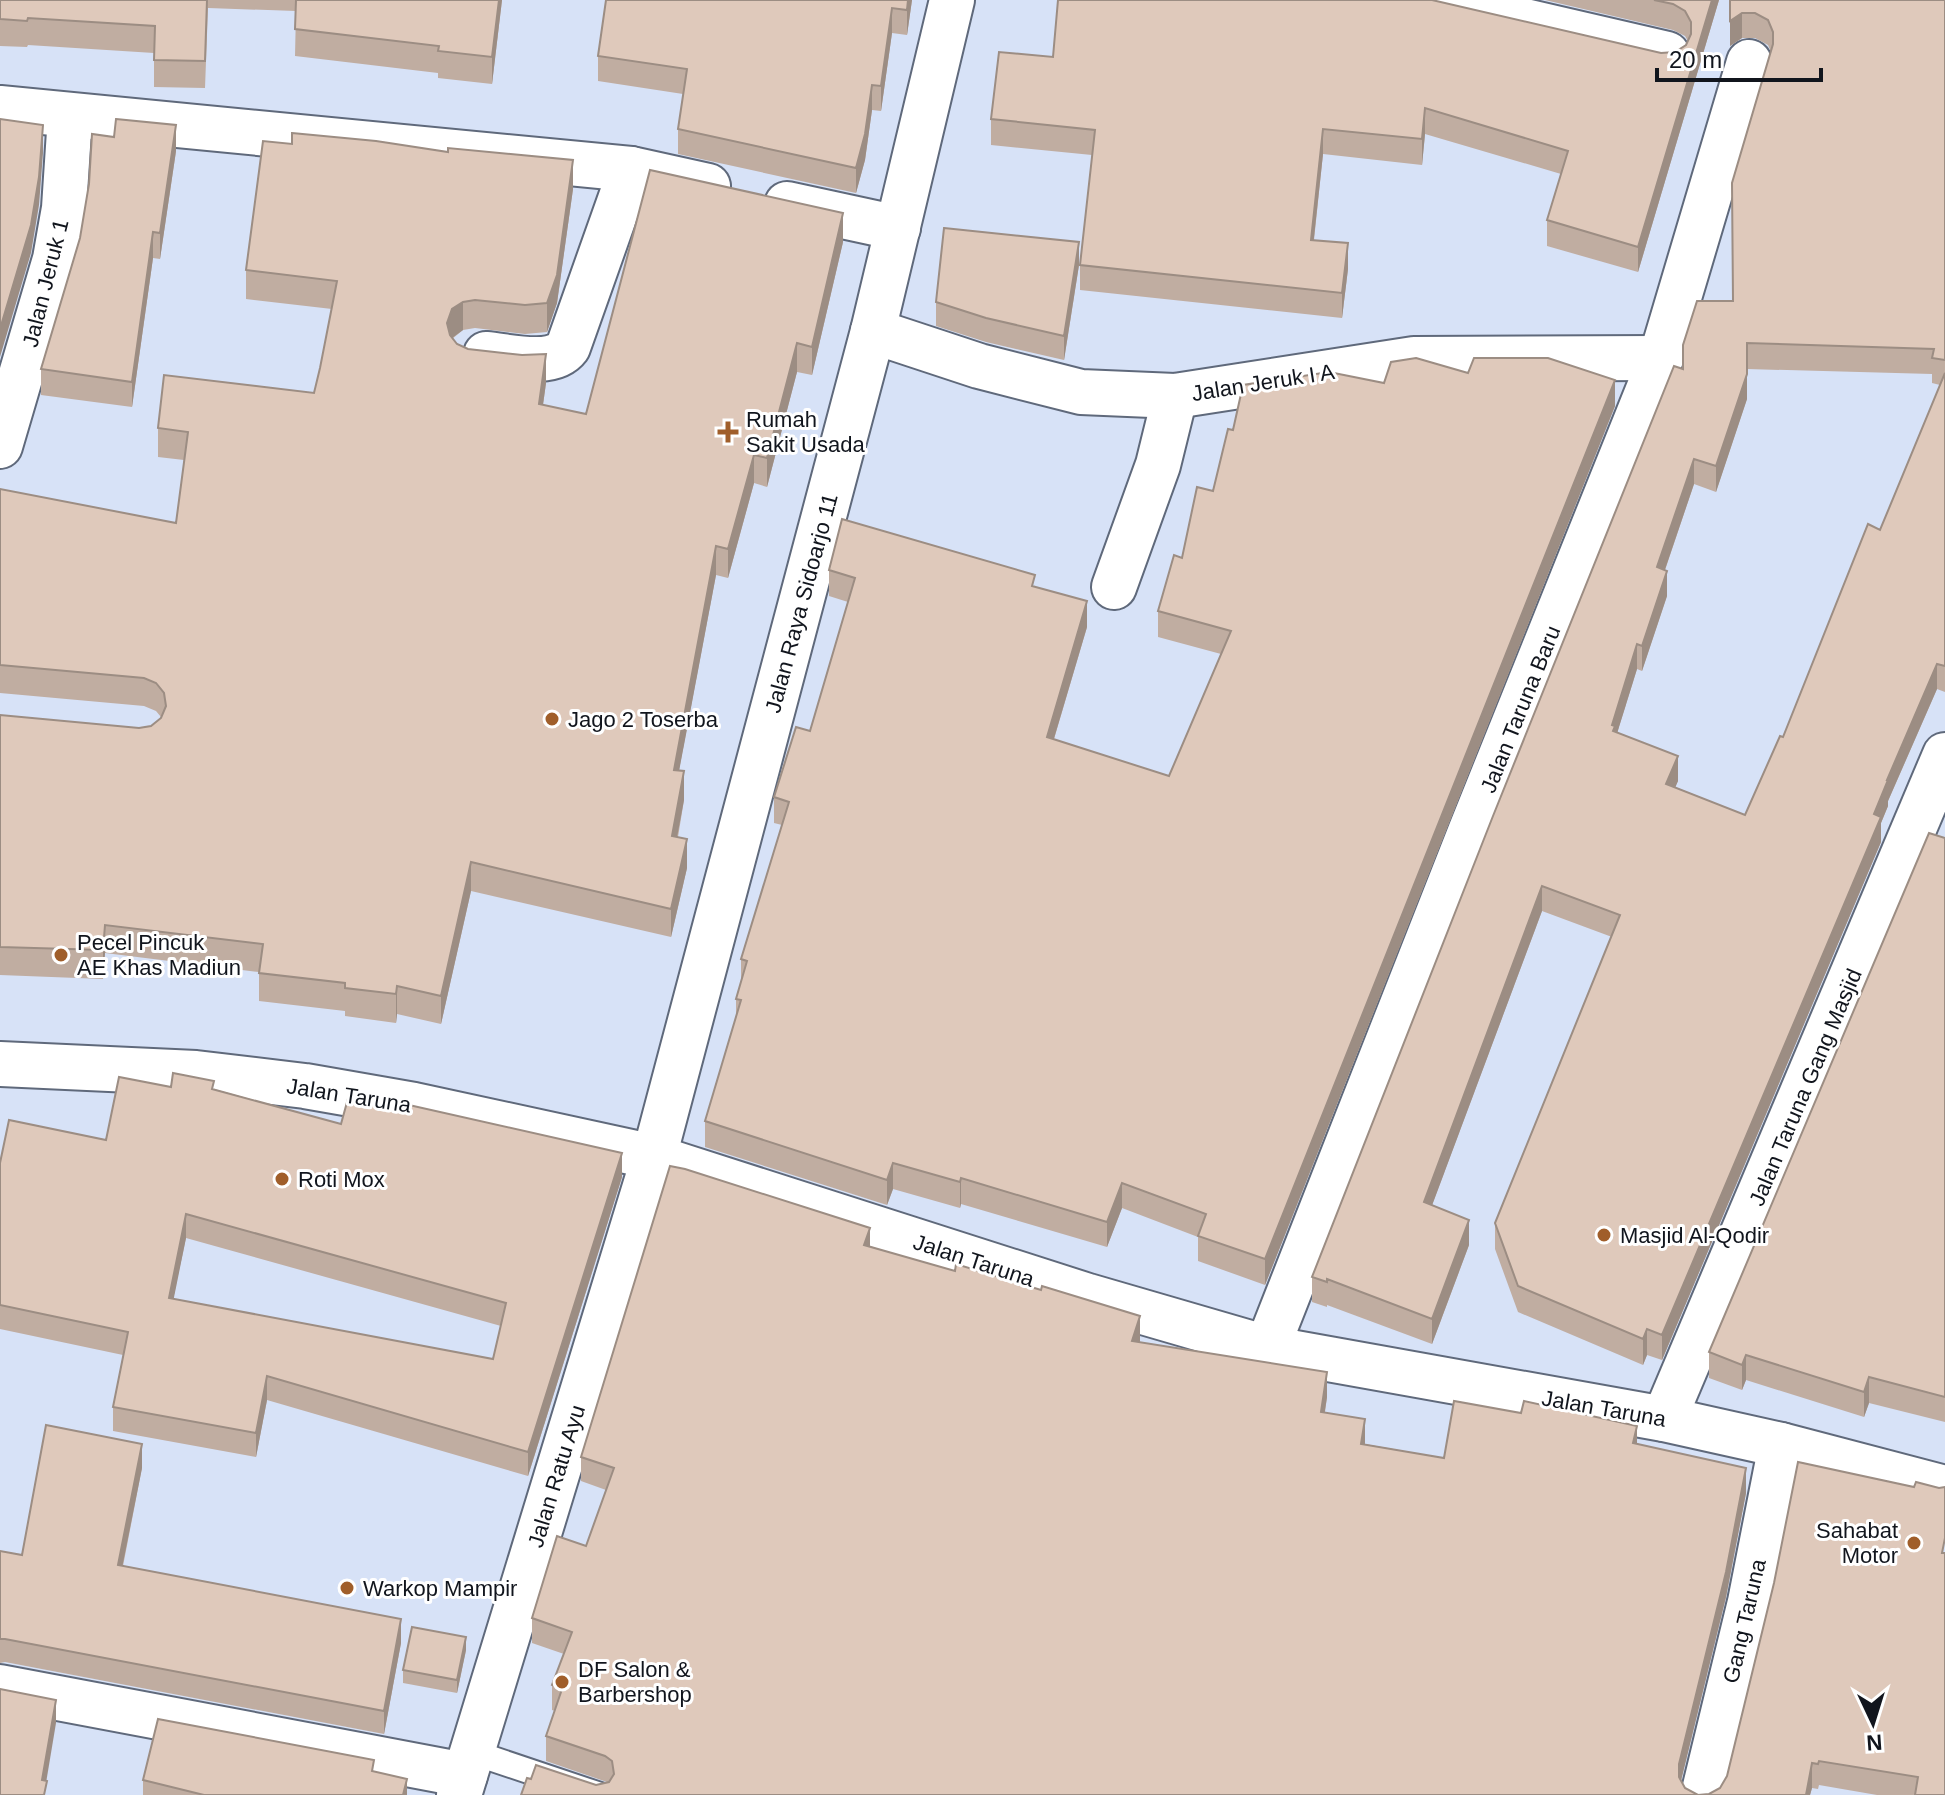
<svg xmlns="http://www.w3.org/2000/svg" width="1945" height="1795" font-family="Helvetica,sans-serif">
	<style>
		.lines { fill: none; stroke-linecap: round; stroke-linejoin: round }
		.lane-casing { stroke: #5f697b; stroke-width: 28 }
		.street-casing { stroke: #5f697b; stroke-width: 48 }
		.secondary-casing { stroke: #5f697b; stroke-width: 48 }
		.lane { stroke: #fff; stroke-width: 24 }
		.street { stroke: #fff; stroke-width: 44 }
		.secondary { stroke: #fff; stroke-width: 44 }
		.wall { fill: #c0ada1; fill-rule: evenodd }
		.shaded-wall { fill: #9c8d83 }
		.building { fill: #dfc9bb; stroke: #9c8d83; stroke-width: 2; fill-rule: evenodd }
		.poi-dot { fill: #a05e2a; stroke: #fff; stroke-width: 3 }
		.labels { text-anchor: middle; stroke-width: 6; stroke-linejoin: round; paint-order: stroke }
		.street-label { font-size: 22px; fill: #11151d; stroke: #fff }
		.poi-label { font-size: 22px; fill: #11151d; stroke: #fff; text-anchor: start }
	</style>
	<rect width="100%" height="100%" fill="#d7e2f7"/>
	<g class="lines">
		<g class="lane-casing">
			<polyline id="lane" points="472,1752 600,1795"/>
		</g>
		<g class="street-casing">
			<g id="street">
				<polyline points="1434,0 1667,54"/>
				<polyline points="0,108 631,169 708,186"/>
				<polyline points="787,204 898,228"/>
				<polyline points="873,331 979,366 1081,392 1175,396 1414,359 1661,358"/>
				<path d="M486 354C510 356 552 368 568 347L631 169"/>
				<polyline points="0,446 55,259 64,208 70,116"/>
				<polyline points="1114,587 1158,465 1175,396"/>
				<polyline points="1267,1348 1470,832 1661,358 1749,62"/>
				<polyline points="1664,1419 1945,755"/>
				<polyline points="0,1687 465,1775"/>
				<polyline points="1703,1795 1750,1602 1781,1445"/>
			</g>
		</g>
		<g class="secondary-casing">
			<g id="secondary">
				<polyline points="0,1064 196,1073 305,1086 414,1105 654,1157 1088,1296 1267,1348 1664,1419 1781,1445 1945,1488"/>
				<polyline points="459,1795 654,1157 873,331 952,0"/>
			</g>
		</g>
		<use href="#lane" class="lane"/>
		<use href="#street" class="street"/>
		<use href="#secondary" class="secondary"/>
	</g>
	<g class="wall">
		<polygon points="0,0 502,0 492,84 438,78 438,73 295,56 296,11 208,8 205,88 154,87 154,53 28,45 27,47 0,46"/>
		<polygon points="606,0 912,0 907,35 892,33 881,111 872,110 865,160 856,193 678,154 678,129 683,94 598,81 598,56"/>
		<polygon points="1545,0 1719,0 1638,272 1547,246 1547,220 1561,174 1425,134 1422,165 1323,154 1314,240 1348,269 1342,318 1080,290 1080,265 1092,155 991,145 991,119 1053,57 1661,53 1675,52 1686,45 1688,41 1685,36 1673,30"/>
		<path d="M1730 0H1945V692L1937 689 1888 801V806L1881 823V842L1662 1360 1647 1355 1643 1365 1518 1312 1495 1249V1223L1612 937 1542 911 1432 1205 1469 1245 1432 1344 1327 1305V1307L1312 1302V1277L1683 369 1732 301 1771 52 1768 45 1755 38H1742L1730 46ZM1747 369 1932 374V383L1940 385 1880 530 1783 737 1745 815 1675 787 1678 781 1617 733 1637 669 1642 671 1667 596 1665 570 1694 484 1716 492 1747 399Z"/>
		<polygon points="176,151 160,259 153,258 132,407 41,395 41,369 80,238"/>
		<polygon points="573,189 557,303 547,332 525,334 475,328 463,330 452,339 457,344 546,383 543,405 586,414 843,242 812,375 797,372 767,487 754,483 728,578 716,575 679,770 684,800 678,837 687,868 671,937 471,891 441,1024 397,1014 396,1023 345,1016 345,1011 259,1001 259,972 105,953 103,979 0,975 0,715 139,728 151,726 161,717 156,711 144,706 0,693 0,489 176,523 184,460 158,457 158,428 314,393 320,368 332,309 246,299 246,270"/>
		<polygon points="1079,265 1064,360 986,342 936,326 936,302"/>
		<polygon points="1468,373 1615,406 1265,1285 1198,1261 1198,1237 1122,1208 1107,1247 961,1204 960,1208 893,1189 887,1205 705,1147 705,1121 736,1018 736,999 741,983 741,959 782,825 774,823 774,797 810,731 848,602 829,596 829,570 1035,587 1087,627 1054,739 1169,776 1221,654 1158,637 1158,611 1213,491 1233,430 1384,383"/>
		<polygon points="1945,838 1945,1422 1869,1403 1864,1417 1746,1380 1742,1390 1709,1378 1709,1352"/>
		<path d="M171 1087 214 1089 341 1124 622 1177 528 1476 267 1400 256 1457 113 1431V1407L123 1355 0 1329V1163L106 1140ZM186 1238 501 1326 493 1359 173 1299Z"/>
		<polygon points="870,1246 1140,1341 1139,1343 1327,1397 1325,1412 1365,1444 1444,1458 1637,1443 1746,1493 1726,1597 1681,1780 1685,1788 1698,1795 1709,1794 1720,1788 1727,1776 1774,1583 1945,1795 1877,1795 1819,1785 1818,1789 1812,1788 1810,1795 521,1795 531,1779 596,1785 607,1782 546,1761 546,1736 555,1711 552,1710 552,1685 564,1654 532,1643 532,1618 586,1546 606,1490 581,1481 581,1457"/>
		<polygon points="142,1468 123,1566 401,1643 384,1734 5,1662 0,1663 0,1551 22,1555"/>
		<polygon points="466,1650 457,1693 403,1683 403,1670"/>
		<polygon points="374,1772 407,1795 143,1795 143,1780"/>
	</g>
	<g class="shaded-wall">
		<polygon points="499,0 502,0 492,84 492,57"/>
		<polygon points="908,0 912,0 907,35 907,10"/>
		<polygon points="1712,0 1719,0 1638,272 1638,247"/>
		<polygon points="892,8 892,33 881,111 881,86"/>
		<polygon points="1742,13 1742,38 1730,46 1730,21"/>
		<polygon points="872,85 872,110 865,160 856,193 856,168"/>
		<polygon points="1425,108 1425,134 1422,165 1422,139"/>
		<polygon points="43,125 43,153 39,205 31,253 0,357 0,329"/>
		<polygon points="176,125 176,151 160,259 160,233"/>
		<polygon points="1323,129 1323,154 1311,265 1311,240"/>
		<polygon points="573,160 573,189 557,303 547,332 547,303"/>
		<polygon points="843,213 843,242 812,375 812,347"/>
		<polygon points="153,232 153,258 132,407 132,382"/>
		<polygon points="1079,242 1079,265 1064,360 1064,336"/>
		<polygon points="1348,243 1348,269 1342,318 1342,293"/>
		<polygon points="463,302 463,330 452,338 447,351 447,323 452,309"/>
		<polygon points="797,343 797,372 767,487 767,458"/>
		<polygon points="1747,343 1747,399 1716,492 1716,466"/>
		<polygon points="546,354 546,383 539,433 539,404"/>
		<polygon points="1615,380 1615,406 1265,1285 1265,1259"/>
		<polygon points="754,455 754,483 728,578 728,549"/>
		<polygon points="1694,459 1694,484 1657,593 1657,567"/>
		<polygon points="716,546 716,575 674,798 674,770"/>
		<polygon points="1667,571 1667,596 1642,671 1642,646"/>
		<polygon points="1087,601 1087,627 1047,762 1047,737"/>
		<polygon points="1637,644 1637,669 1615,740 1612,725"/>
		<polygon points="1937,664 1937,689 1888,801 1888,806 1881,823 1881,842 1662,1360 1662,1335 1887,780"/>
		<polygon points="1678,756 1678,781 1666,809 1666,784"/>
		<polygon points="684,771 684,800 672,864 672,836"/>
		<polygon points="687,839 687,868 671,937 671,909"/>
		<polygon points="471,862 471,891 441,1024 441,996"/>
		<polygon points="1542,886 1542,911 1424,1227 1424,1202"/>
		<polygon points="105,925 105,953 103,979 103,950"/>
		<polygon points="397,986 397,1014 396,1023 396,994"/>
		<polygon points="622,1153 622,1177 528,1476 528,1452"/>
		<polygon points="893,1163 893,1189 887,1205 887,1180"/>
		<polygon points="961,1178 961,1204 960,1208 960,1182"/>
		<polygon points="1122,1183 1122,1208 1107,1247 1107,1222"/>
		<polygon points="186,1214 186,1238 169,1322 169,1298"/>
		<polygon points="1469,1220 1469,1245 1432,1344 1432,1319"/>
		<polygon points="870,1228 870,1252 864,1245"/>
		<polygon points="1140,1316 1140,1341 1132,1366 1132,1341"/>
		<polygon points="1647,1329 1647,1355 1643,1365 1643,1339"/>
		<polygon points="1746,1355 1746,1380 1742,1390 1742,1365"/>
		<polygon points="1327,1372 1327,1397 1321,1436 1321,1412"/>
		<polygon points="267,1376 267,1400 256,1457 256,1433"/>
		<polygon points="1869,1377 1869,1403 1864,1417 1864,1392"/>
		<polygon points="1365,1419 1365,1443 1361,1468 1361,1444"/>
		<polygon points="1637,1426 1637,1451 1633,1443"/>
		<polygon points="142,1444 142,1468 118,1588 118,1565"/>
		<polygon points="1746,1468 1746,1493 1726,1597 1679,1789 1679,1764"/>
		<polygon points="401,1619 401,1643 384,1734 384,1711"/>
		<polygon points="466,1637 466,1650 457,1693 457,1680"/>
		<polygon points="56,1700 56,1723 44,1795 42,1780"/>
		<polygon points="1812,1763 1812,1788 1810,1795 1806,1795"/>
		<polygon points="407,1779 407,1795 403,1795"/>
	</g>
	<g class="building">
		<polygon points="0,0 207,0 205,61 154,60 155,26 28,18 27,21 0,19"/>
		<polygon points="296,0 499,0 492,57 438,51 439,46 295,29"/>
		<polygon points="606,0 908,0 907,10 892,8 881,86 872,85 865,134 856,168 678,129 687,69 598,56"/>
		<polygon points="1058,0 1432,0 1661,53 1675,52 1686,45 1691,34 1691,22 1685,11 1673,4 1654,0 1712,0 1638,247 1547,220 1568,151 1425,108 1422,139 1323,129 1311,240 1348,243 1342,293 1080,265 1095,130 991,119 999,52 1053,57"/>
		<polygon points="1730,0 1945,0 1945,360 1932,358 1934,349 1747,343 1747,374 1716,466 1694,459 1657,567 1667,571 1642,646 1637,644 1612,725 1615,726 1613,731 1678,756 1666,784 1745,815 1780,736 1783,737 1868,524 1880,530 1945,373 1945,666 1937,664 1887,780 1888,780 1874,814 1881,817 1662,1335 1647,1329 1643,1339 1518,1286 1495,1223 1620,915 1542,886 1424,1202 1469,1220 1432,1319 1327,1279 1327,1282 1312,1277 1493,816 1674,366 1683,369 1683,345 1697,301 1733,301 1732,183 1773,44 1773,32 1768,20 1755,13 1742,13 1730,21"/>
		<polygon points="0,119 43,125 39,177 31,225 0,329"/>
		<polygon points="116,119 176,125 160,233 153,232 132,382 41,369 80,238 89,184 92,134 114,137"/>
		<polygon points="292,133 376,141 448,152 448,148 573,160 557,275 547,303 525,305 475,300 463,302 452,309 447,323 450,335 457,344 468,349 522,355 546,354 539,404 586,414 650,170 843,213 812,347 797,343 767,458 754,455 728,549 716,546 674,770 684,771 672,836 687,839 671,909 471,862 441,996 397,986 396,994 345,988 345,983 259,973 263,944 105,925 103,950 0,947 0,715 139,728 151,726 161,718 166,706 164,693 156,683 144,678 0,665 0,489 176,523 188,432 158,428 164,375 314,393 320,368 337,281 246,270 263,141 292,144"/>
		<polygon points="944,228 1079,242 1064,336 986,318 936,302"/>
		<polygon points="1416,358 1468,373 1474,358 1548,358 1615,380 1265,1259 1198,1236 1206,1214 1122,1183 1107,1222 961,1178 960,1182 893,1163 887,1180 705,1121 741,1000 736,999 747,961 741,959 789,802 774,797 796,727 810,731 855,578 829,570 842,519 1035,575 1032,586 1087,601 1047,737 1169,776 1231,631 1158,611 1174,555 1182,558 1197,487 1213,491 1228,429 1233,430 1243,385 1329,372 1384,383 1391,362"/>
		<polygon points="1929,833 1945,838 1945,1397 1869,1377 1864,1392 1746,1355 1742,1365 1709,1352"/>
		<path d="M173 1073 214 1081 212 1089 341 1124 349 1095 409 1105 622 1153 528 1452 267 1376 256 1433 113 1407 128 1332 0 1305V1163L9 1120 106 1140 119 1077 171 1087ZM186 1214 506 1303 493 1359 169 1298Z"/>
		<polygon points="670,1166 685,1169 870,1228 864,1245 955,1271 956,1264 1041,1290 1042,1286 1140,1316 1132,1341 1327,1372 1321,1412 1365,1419 1361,1444 1444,1458 1454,1401 1521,1413 1524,1401 1637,1426 1633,1443 1746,1468 1726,1572 1679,1764 1679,1777 1685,1788 1698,1795 1709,1794 1720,1788 1727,1776 1774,1583 1798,1462 1914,1487 1916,1482 1939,1488 1945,1487 1945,1538 1942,1553 1945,1553 1945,1795 1915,1795 1918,1777 1819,1761 1818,1764 1812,1763 1806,1795 521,1795 527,1778 531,1779 536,1765 596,1785 609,1782 614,1774 612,1761 605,1756 546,1736 562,1689 552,1685 572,1632 532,1618 557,1536 586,1546 614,1468 581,1457"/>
		<polygon points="46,1425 142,1444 118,1565 401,1619 384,1711 5,1639 0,1639 0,1551 22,1555"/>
		<polygon points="412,1627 466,1637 457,1680 403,1670"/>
		<polygon points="0,1689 56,1700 42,1780 47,1781 44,1795 0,1795"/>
		<polygon points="158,1719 374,1760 372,1771 407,1779 403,1795 204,1795 143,1780"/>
	</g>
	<g class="poi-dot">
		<path d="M724 420h8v8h8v8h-8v8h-8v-8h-8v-8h8z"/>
		<circle cx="552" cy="719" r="8"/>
		<circle cx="61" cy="955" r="8"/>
		<circle cx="282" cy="1179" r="8"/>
		<circle cx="1604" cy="1235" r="8"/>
		<circle cx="1914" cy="1543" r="8"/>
		<circle cx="347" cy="1588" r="8"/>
		<circle cx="562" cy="1682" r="8"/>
	</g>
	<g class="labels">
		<g class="street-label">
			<text transform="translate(45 283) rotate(-76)" y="8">Jalan Jeruk 1</text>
			<text transform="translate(1263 382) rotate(-9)" y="8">Jalan Jeruk I A</text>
			<text transform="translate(801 603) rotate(-75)" y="8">Jalan Raya Sidoarjo 11</text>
			<text transform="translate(1520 709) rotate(-68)" y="8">Jalan Taruna Baru</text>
			<text transform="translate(1805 1087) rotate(-67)" y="8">Jalan Taruna Gang Masjid</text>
			<text transform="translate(349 1095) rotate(9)" y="8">Jalan Taruna</text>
			<text transform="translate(974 1260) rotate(18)" y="8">Jalan Taruna</text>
			<text transform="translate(1604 1408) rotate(10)" y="8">Jalan Taruna</text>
			<text transform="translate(556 1476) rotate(-73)" y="8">Jalan Ratu Ayu</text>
			<text transform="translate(1744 1621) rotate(-77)" y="8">Gang Taruna</text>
		</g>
		<g class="poi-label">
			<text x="746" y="427">Rumah<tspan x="746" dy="25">Sakit Usada</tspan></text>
			<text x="568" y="727">Jago 2 Toserba</text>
			<text x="77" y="950">Pecel Pincuk<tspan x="77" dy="25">AE Khas Madiun</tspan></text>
			<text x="298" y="1187">Roti Mox</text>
			<text x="1620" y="1243">Masjid Al-Qodir</text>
			<text x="1898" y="1538" text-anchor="end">Sahabat<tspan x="1898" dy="25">Motor</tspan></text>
			<text x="363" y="1596">Warkop Mampir</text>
			<text x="578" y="1677">DF Salon &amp;<tspan x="578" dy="25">Barbershop</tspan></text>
		</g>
	</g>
	<g transform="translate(1873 1723) rotate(176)" stroke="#ffffff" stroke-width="6" paint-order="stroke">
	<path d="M0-6L14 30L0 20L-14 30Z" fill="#11151d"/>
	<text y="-12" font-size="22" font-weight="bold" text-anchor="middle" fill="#11151d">N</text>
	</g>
	<path d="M1657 68v12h164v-12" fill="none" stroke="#11151d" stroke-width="4"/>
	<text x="1669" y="68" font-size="24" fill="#11151d" stroke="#ffffff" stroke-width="6" paint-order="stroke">20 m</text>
</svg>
